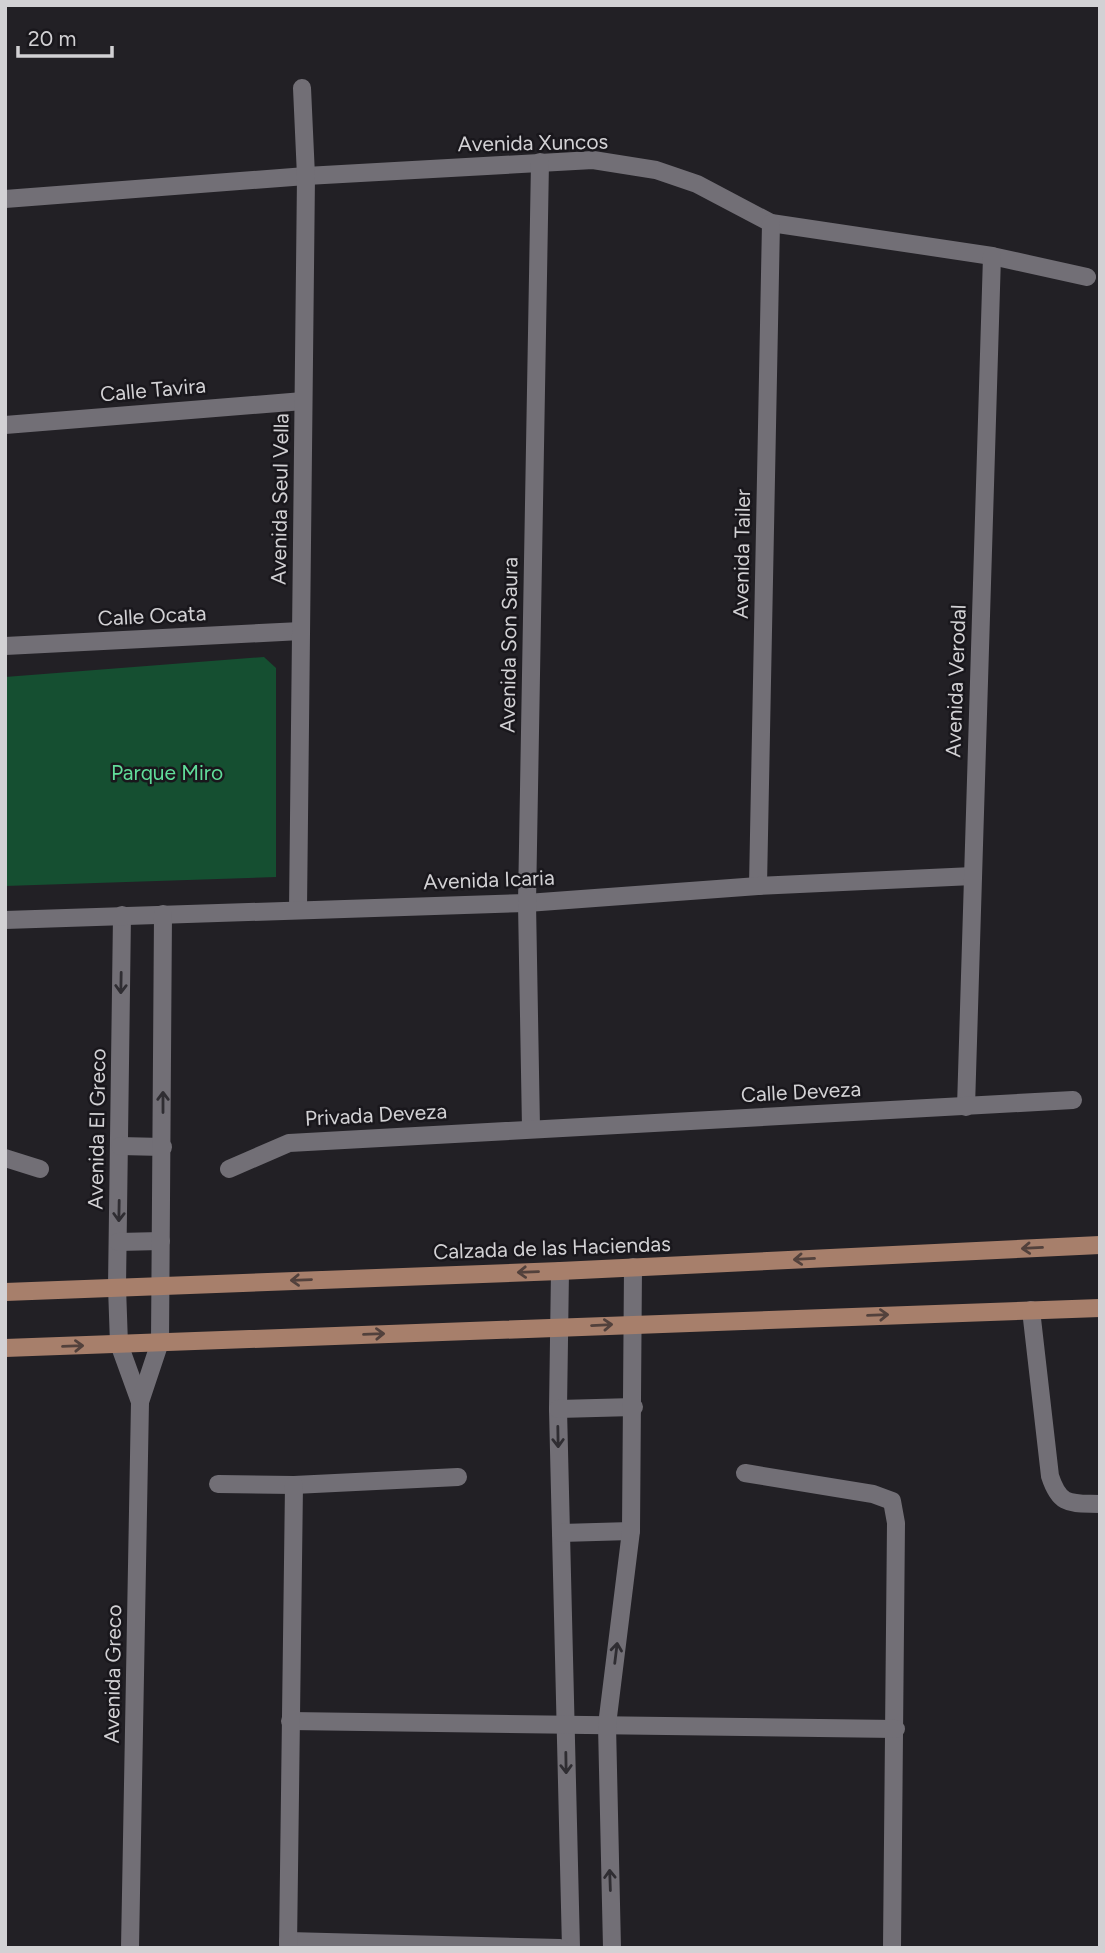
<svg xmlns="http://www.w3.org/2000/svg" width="1105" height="1953" font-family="Figtree,sans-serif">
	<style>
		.green { fill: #154f31 }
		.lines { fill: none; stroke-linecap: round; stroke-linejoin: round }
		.minor { stroke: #726f76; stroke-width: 18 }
		.major { stroke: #a77f6b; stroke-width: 18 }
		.oneway { stroke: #2f2d32 }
		.oneway2 { stroke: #52413c }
		.labels { text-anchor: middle; stroke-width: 5; stroke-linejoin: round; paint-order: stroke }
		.street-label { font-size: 21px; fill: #d2d1d4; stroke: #19171c }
		.park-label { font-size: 21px; fill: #60dd9a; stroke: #19171c }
	</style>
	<rect width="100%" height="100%" fill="#222025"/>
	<polygon class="green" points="264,657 276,668 276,877 5,886 5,677"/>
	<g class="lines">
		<g class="minor">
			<polyline points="5,199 306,176 593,160 656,170 697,184 771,223 992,256 1087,277"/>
			<polyline points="5,425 303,401"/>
			<polyline points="5,646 301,631"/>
			<polyline points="758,886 771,223"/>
			<polyline points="298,910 306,176 302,88"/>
			<polyline points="122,915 117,1287 119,1344 140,1402"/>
			<polyline points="5,920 527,903 758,886 973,876"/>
			<polyline points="966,1107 992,256"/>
			<polyline points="531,1128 527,903 540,162"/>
			<polyline points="120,1146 163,1147"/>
			<polyline points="5,1158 40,1169"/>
			<polyline points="229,1169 289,1143 1073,1100"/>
			<polyline points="118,1242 161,1241"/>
			<polyline points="560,1271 558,1409 571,1948"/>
			<path d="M1031 1310 1050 1476C1060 1507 1071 1503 1100 1504"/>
			<polyline points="558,1409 634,1407"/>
			<polyline points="745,1473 873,1494 892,1501 896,1523 892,1948"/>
			<polyline points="218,1484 294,1485 458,1477"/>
			<polyline points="561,1533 631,1531"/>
			<polyline points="290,1721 896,1729"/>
			<polyline points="288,1941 560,1948"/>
			<polyline points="130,1948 140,1402 160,1342 163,914"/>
			<polyline points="288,1948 294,1485"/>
			<polyline points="612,1948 607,1725 631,1531 633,1267"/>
		</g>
		<g class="major">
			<polyline points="5,1292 560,1271 1100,1245"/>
			<polyline points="5,1348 1100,1308"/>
		</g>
	</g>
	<defs><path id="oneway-shaft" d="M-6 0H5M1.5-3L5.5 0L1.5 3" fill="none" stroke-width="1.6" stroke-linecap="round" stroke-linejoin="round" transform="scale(1.75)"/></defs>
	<g class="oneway">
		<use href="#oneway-shaft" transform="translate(121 983) rotate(91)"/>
		<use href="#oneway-shaft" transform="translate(163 1102) rotate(-90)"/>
		<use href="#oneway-shaft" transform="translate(119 1211) rotate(91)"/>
		<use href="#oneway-shaft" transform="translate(558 1437) rotate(89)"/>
		<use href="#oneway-shaft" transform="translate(616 1653) rotate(-83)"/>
		<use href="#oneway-shaft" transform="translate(566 1763) rotate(89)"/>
		<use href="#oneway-shaft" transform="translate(610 1880) rotate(-92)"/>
	</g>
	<g class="oneway2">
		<use href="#oneway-shaft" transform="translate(1032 1248) rotate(177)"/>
		<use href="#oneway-shaft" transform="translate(804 1259) rotate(177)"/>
		<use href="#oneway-shaft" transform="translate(528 1272) rotate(178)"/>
		<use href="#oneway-shaft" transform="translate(301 1280) rotate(178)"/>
		<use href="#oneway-shaft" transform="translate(878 1315) rotate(-2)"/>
		<use href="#oneway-shaft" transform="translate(602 1325) rotate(-3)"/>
		<use href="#oneway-shaft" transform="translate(374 1334) rotate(-2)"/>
		<use href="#oneway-shaft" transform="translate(73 1346) rotate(-2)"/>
	</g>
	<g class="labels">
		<g class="street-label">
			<text transform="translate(533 143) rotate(-1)" y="7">Avenida Xuncos</text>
			<text transform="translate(153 390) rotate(-5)" y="7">Calle Tavira</text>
			<text transform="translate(280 499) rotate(-89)" y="7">Avenida Seul Vella</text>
			<text transform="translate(742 554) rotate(-89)" y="7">Avenida Tailer</text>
			<text transform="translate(152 616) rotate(-3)" y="7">Calle Ocata</text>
			<text transform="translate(509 645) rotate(-89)" y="7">Avenida Son Saura</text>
			<text transform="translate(956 681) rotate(-88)" y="7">Avenida Verodal</text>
			<text transform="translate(489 880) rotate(-2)" y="7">Avenida Icaria</text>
			<text transform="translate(801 1092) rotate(-3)" y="7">Calle Deveza</text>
			<text transform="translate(376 1115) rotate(-3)" y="7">Privada Deveza</text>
			<text transform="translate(97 1129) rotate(-89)" y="7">Avenida El Greco</text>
			<text transform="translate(552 1248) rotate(-2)" y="7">Calzada de las Haciendas</text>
			<text transform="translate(113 1674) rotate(-89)" y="7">Avenida Greco</text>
		</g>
		<g class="park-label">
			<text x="167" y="780">Parque Miro</text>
		</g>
	</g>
	<rect width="1105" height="1953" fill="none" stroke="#d2d1d4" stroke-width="14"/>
	<path d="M18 46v10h94v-10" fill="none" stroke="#d2d1d4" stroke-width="3.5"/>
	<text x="28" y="46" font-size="21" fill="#d2d1d4" stroke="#19171c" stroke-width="5" paint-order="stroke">20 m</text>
</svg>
